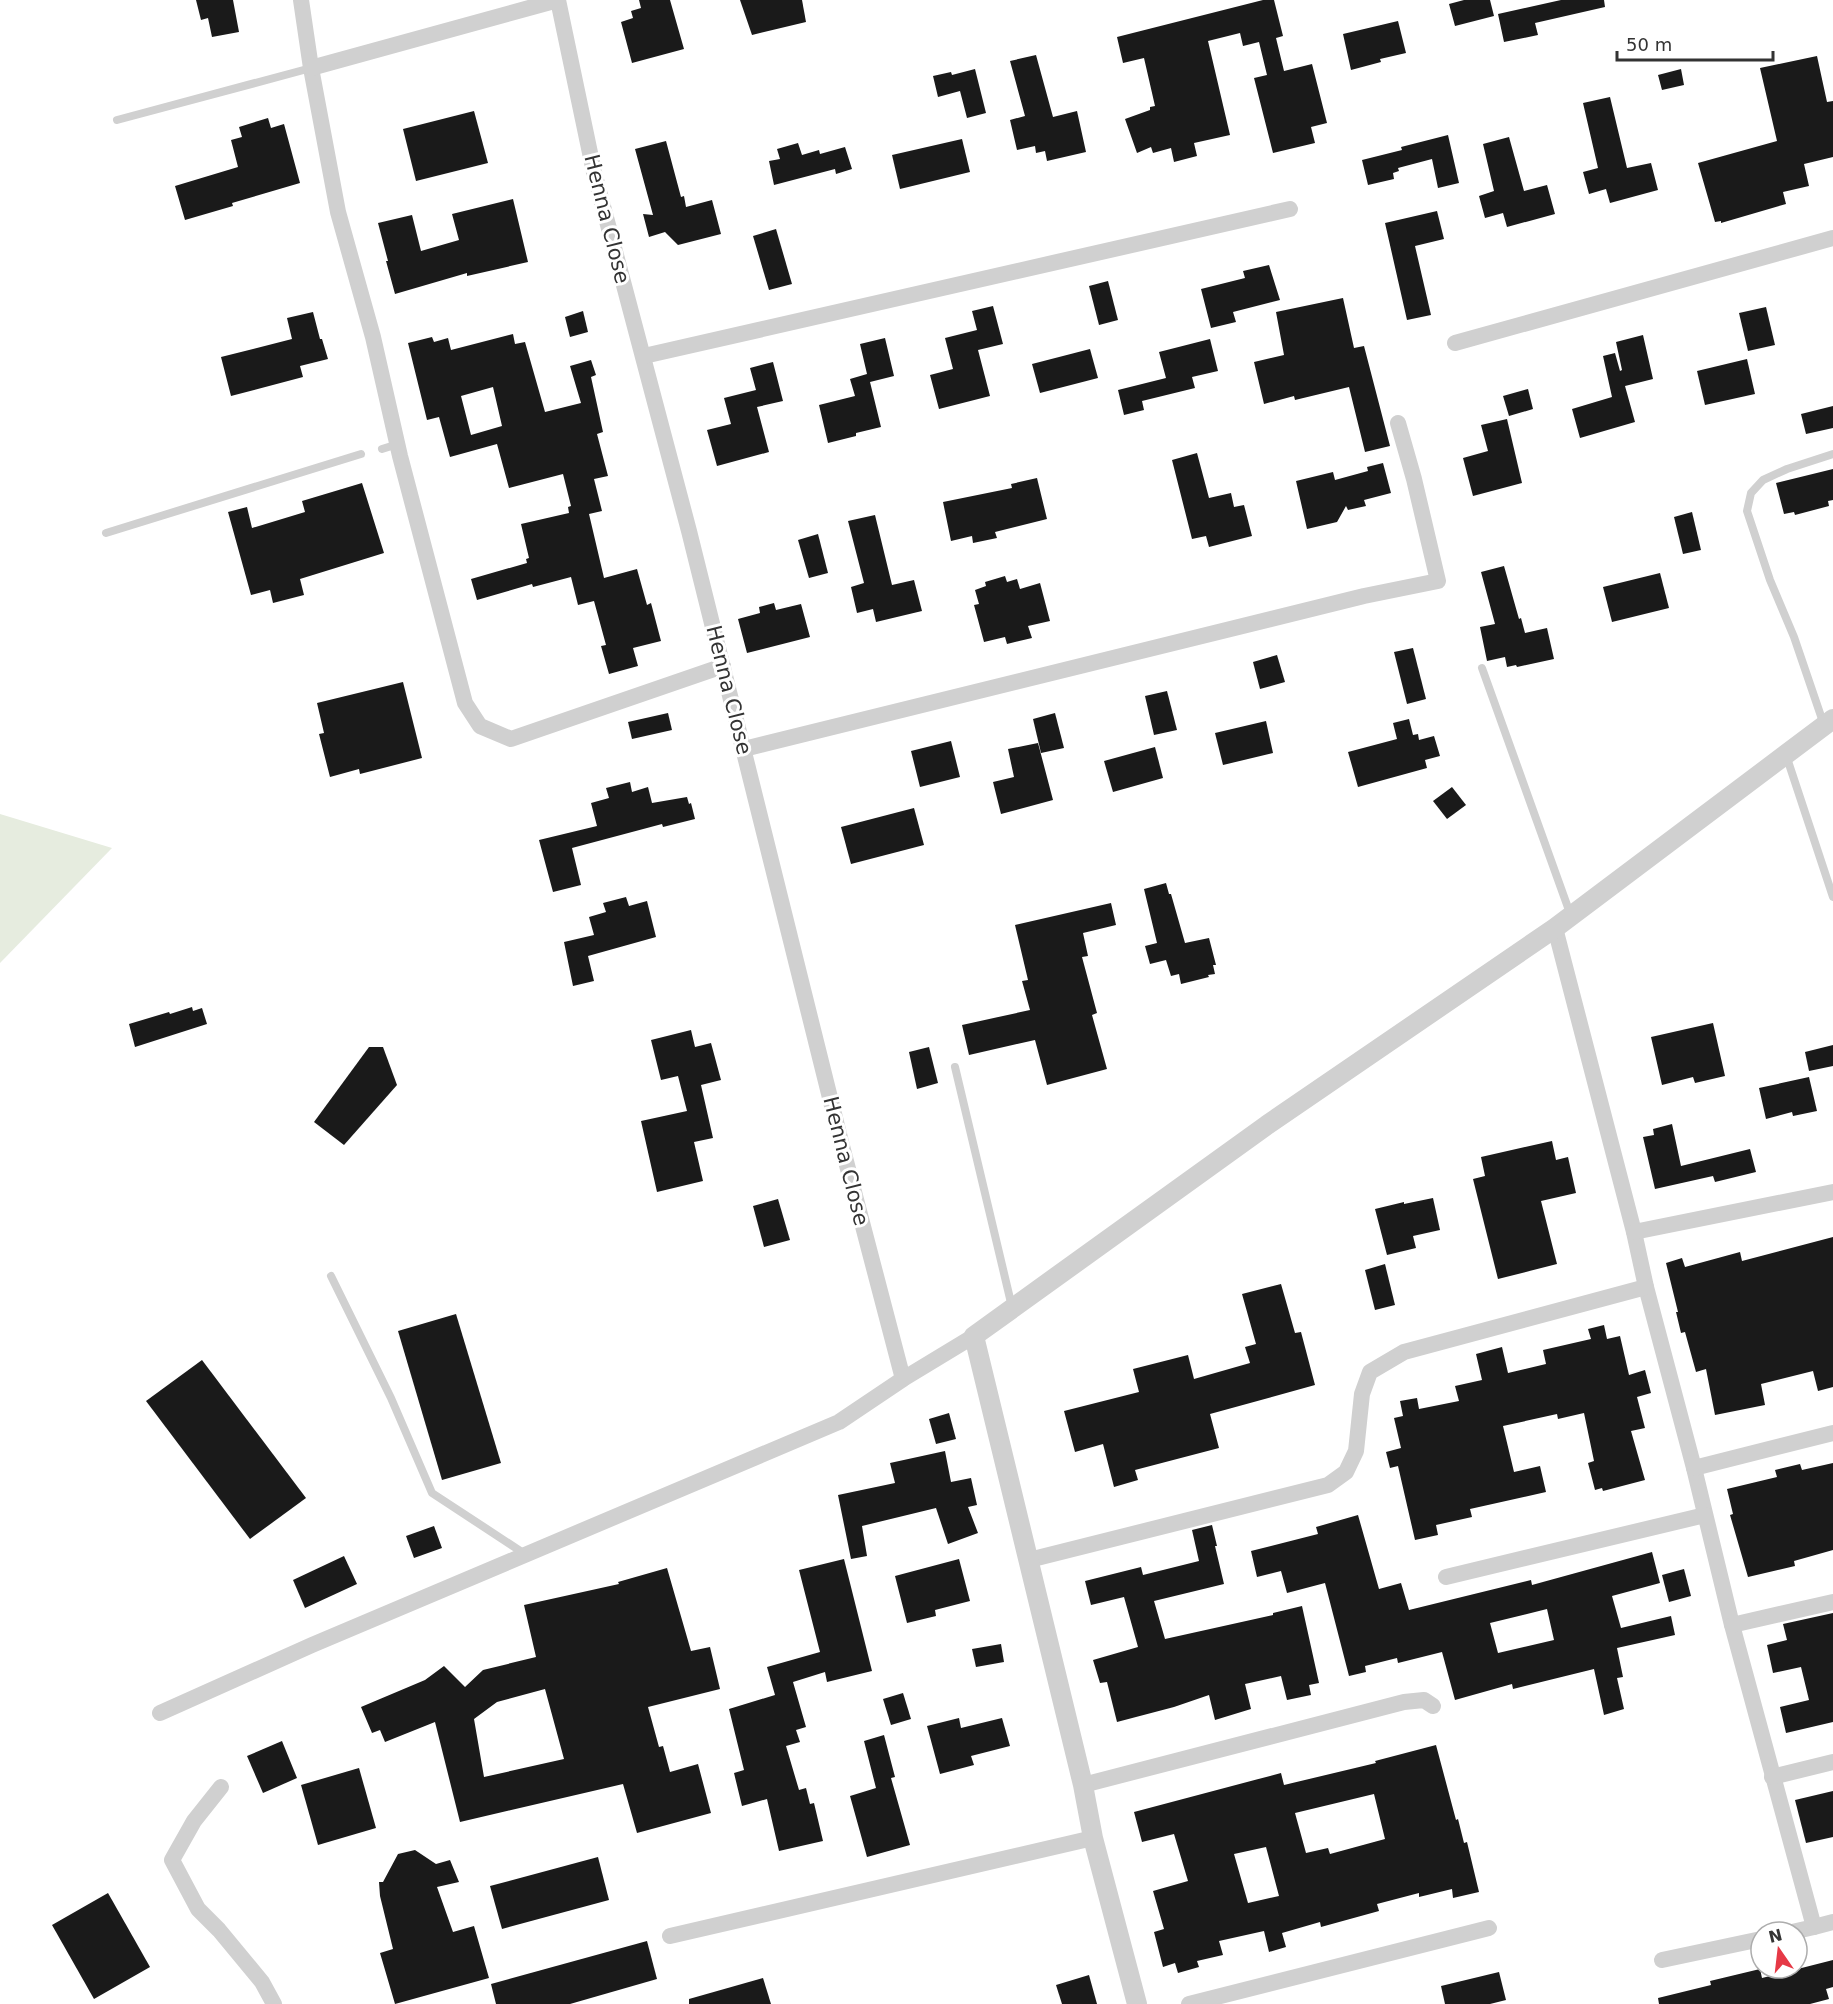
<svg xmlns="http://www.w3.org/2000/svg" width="1833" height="2004" font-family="'DejaVu Sans',sans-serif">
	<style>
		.green { fill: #e6ecdf }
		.building { fill: #1a1a1a; fill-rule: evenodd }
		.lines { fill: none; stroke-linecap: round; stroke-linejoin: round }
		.service { stroke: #d0d0d0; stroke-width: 8 }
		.minor { stroke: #d0d0d0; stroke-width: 16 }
		.tertiary { stroke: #d0d0d0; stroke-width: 20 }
		.labels { text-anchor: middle; stroke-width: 6; stroke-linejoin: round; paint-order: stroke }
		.street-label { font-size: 21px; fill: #333; stroke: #fff }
	</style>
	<rect width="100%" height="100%" fill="#fff"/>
	<polygon class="green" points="0,814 112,848 0,963"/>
	<g class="building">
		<polygon points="196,0 233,0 239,32 212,37 208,18 201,20"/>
		<polygon points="639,0 670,0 684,49 632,63 621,22 633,18 631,11 641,8"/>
		<polygon points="740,0 802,0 806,22 752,35"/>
		<polygon points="1263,0 1274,0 1283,36 1276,38 1284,71 1312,64 1327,123 1311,127 1315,143 1273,153 1254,78 1267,75 1259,42 1243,46 1240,33 1208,41 1230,135 1194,143 1197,156 1174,162 1171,148 1153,153 1151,147 1137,153 1125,119 1150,110 1150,107 1155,106 1144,58 1123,63 1117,37"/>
		<polygon points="1464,0 1490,0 1494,16 1455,26 1449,4"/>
		<polygon points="1561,0 1604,0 1605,7 1535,23 1538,35 1504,42 1498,14"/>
		<polygon points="1398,21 1406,53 1380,59 1381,62 1351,70 1343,34"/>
		<polygon points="1036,55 1053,117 1077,111 1086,152 1047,161 1045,151 1036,153 1035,146 1017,150 1010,120 1025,116 1010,61"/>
		<polygon points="1817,56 1827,102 1833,101 1833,157 1804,164 1809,186 1783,192 1786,204 1721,223 1721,221 1715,222 1698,163 1777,141 1760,68"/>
		<polygon points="975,69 986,113 967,118 960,91 938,97 933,76 951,72 952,75"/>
		<polygon points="1681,69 1684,85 1662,90 1658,75"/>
		<polygon points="1610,97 1627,168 1651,163 1658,190 1610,203 1606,189 1589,194 1583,172 1598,168 1583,103"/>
		<polygon points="474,111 488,163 416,181 403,129"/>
		<polygon points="268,118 271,128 284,124 300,183 232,203 233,206 185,220 175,186 238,167 231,140 242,137 239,127"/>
		<polygon points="1448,135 1459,183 1438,188 1432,159 1398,168 1399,171 1393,173 1394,179 1368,185 1362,160 1402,150 1401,147"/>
		<polygon points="1509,137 1524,191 1547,185 1555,214 1507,227 1503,213 1485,218 1479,196 1494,191 1483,144"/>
		<polygon points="962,139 970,172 900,189 892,155"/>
		<polygon points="666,141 681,197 684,196 686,207 712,200 721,234 678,245 665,232 649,237 643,214 653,215 635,149"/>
		<polygon points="798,143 802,155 819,150 820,154 845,147 852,169 836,174 835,169 774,185 769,161 780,159 777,149"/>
		<polygon points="513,199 528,262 467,276 467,273 395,294 386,261 388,261 378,223 412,215 421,251 459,240 452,214"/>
		<polygon points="1437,211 1444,239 1415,246 1431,315 1407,320 1385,223"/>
		<polygon points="776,229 792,284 769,290 753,236"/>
		<polygon points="1269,265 1280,300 1233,312 1236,322 1211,328 1201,289 1245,278 1243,271"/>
		<polygon points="1108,281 1118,320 1099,325 1089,286"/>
		<polygon points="1343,298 1354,348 1364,346 1390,446 1365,452 1349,387 1295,400 1294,396 1264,404 1254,362 1284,355 1276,312"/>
		<polygon points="993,306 1003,344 978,350 990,396 939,409 930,375 953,369 945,338 977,330 972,311"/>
		<polygon points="1766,307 1775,345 1748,351 1739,313"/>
		<polygon points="583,311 588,332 570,337 565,317"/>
		<polygon points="313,312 320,339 322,339 328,359 300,366 303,377 231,396 221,357 292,339 287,318"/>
		<path d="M513 334 515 344 525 342 545 412 581 403 570 366 591 360 596 375 591 377 603 432 597 434 608 476 594 479 602 511 589 514 604 578 637 569 647 605 651 603 661 641 633 648 638 666 609 674 601 646 606 645 594 601 578 605 571 577 533 587 532 584 477 600 471 579 527 563 526 559 529 558 521 524 569 513 568 507 571 506 563 474 509 488 497 444 450 457 439 417 427 420 408 343 432 337 434 342 448 338 451 350ZM493 387 502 426 471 435 461 396Z"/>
		<polygon points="1643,335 1653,379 1625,386 1635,422 1580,438 1572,409 1612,397 1603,356 1615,353 1620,371 1622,370 1616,342"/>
		<polygon points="885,338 894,376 870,382 881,427 856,433 856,436 828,443 819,405 855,396 850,379 867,374 860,344"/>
		<polygon points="1210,339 1218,371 1192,377 1195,388 1142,401 1144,410 1124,415 1118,390 1166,378 1159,352"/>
		<polygon points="1090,349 1098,378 1040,393 1032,364"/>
		<polygon points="1747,359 1755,394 1705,405 1697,371"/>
		<polygon points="773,362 783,401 757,407 769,452 717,466 707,430 731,424 724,398 756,390 750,368"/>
		<polygon points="1528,389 1533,409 1509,416 1503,396"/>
		<polygon points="1833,406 1833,428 1806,434 1801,414"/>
		<polygon points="1507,419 1522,483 1473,496 1463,458 1488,451 1481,425"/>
		<polygon points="1197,453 1209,498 1231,493 1234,507 1244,505 1252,536 1209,547 1206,536 1192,539 1172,460"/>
		<polygon points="1383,463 1391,493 1364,500 1366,506 1348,510 1346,506 1337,522 1307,529 1296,481 1333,472 1335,480 1368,471 1367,467"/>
		<polygon points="1833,469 1833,500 1828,501 1829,506 1795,515 1794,512 1784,514 1776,483"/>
		<polygon points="1037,478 1047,519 995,532 997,538 973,543 972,536 951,541 943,502 1012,488 1011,484"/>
		<polygon points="362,483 384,553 300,579 304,595 273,603 270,590 251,595 228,512 247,507 252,528 305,512 302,501"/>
		<polygon points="1692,512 1701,550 1683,554 1674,517"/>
		<polygon points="875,515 892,585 914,580 922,611 876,622 873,609 857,613 851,587 864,583 848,521"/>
		<polygon points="818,534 828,573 809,578 798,540"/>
		<polygon points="1504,566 1519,619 1521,618 1525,633 1547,628 1554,659 1517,667 1516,665 1507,667 1505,657 1487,661 1480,627 1495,624 1481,572"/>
		<polygon points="1660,573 1669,608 1612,622 1603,587"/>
		<polygon points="1005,576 1007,582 1017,579 1020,589 1040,583 1050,621 1028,626 1032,638 1007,644 1005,637 984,642 974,605 979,604 975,590 986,586 985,582"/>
		<polygon points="774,603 776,610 801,604 810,637 747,653 738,619 760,613 759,607"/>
		<polygon points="1413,648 1426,699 1407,704 1394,652"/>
		<polygon points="1277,655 1285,682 1260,689 1253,662"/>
		<polygon points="403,682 422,758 360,774 359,769 330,777 319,734 324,733 317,703"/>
		<polygon points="1167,691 1177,730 1154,735 1145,696"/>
		<polygon points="668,713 672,730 632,739 628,722"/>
		<polygon points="1055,713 1064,748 1041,753 1033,719"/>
		<polygon points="1409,719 1413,735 1418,734 1419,740 1434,736 1440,756 1425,760 1427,768 1358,787 1348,752 1397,739 1393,723"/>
		<polygon points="1266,721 1273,753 1223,765 1215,733"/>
		<polygon points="951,741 960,777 920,787 911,751"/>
		<polygon points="1038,743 1053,800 1001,814 993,782 1014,777 1008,749"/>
		<polygon points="1155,747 1163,778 1113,792 1104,761"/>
		<polygon points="630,782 632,792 648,787 652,803 687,797 689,804 691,803 695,819 663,827 662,824 572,848 581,885 553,892 539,840 597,826 591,803 609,798 606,788"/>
		<polygon points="1452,787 1466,805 1447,819 1433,801"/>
		<polygon points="914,808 924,845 851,864 841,827"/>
		<polygon points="1166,883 1169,894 1171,894 1185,943 1209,938 1216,965 1213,965 1215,974 1208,975 1209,977 1181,984 1179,974 1171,976 1166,960 1150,964 1145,946 1157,943 1144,889"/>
		<polygon points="626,897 629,906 647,901 656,937 588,956 594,981 573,986 564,942 594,935 589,917 606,912 603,903"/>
		<polygon points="1111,903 1116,925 1083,933 1088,956 1082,957 1097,1013 1092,1015 1107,1069 1047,1085 1035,1040 969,1055 962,1025 1030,1010 1022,981 1028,980 1015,925"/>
		<polygon points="192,1007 193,1011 202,1008 207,1024 135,1047 129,1024 169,1012 170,1014"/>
		<polygon points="1713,1023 1725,1076 1695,1083 1693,1077 1662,1085 1651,1037"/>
		<polygon points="691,1030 695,1047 711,1043 721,1080 701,1085 713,1138 694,1142 703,1181 657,1192 641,1121 687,1111 678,1076 661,1080 651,1040"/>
		<polygon points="1833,1045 1833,1066 1809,1071 1805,1052"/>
		<polygon points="369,1047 383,1047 397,1085 344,1145 314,1122"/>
		<polygon points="929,1047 938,1083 917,1089 909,1052"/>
		<polygon points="1809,1077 1817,1111 1793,1116 1792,1112 1766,1119 1759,1088"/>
		<polygon points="1672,1124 1681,1166 1750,1149 1756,1172 1715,1182 1713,1176 1655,1189 1643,1137 1654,1135 1653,1129"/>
		<polygon points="1552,1141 1556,1160 1568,1157 1576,1193 1541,1201 1557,1264 1498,1279 1473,1179 1485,1176 1481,1157"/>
		<polygon points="1433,1198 1440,1230 1413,1236 1416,1248 1387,1255 1375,1209 1404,1202 1404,1204"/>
		<polygon points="778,1199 790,1240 764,1247 753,1206"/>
		<polygon points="1833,1237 1833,1387 1818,1391 1813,1371 1761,1384 1765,1405 1715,1415 1706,1369 1696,1372 1685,1332 1681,1333 1676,1312 1678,1312 1666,1263 1682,1258 1685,1267 1740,1252 1742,1261"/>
		<polygon points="1385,1264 1395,1305 1375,1310 1365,1270"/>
		<polygon points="1281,1284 1295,1333 1301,1332 1315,1385 1210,1414 1219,1448 1135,1470 1138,1480 1114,1487 1103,1444 1075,1452 1064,1411 1139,1392 1133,1369 1188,1355 1194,1379 1250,1363 1245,1347 1256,1344 1242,1294"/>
		<polygon points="456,1314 501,1463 442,1480 398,1331"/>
		<polygon points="1604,1325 1607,1339 1620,1336 1629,1375 1645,1370 1651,1393 1637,1397 1645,1428 1631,1431 1645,1480 1603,1491 1602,1488 1595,1490 1588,1463 1594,1461 1584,1413 1558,1419 1557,1414 1503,1426 1514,1472 1540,1466 1546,1492 1470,1509 1472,1517 1436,1525 1438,1535 1415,1540 1398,1466 1390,1468 1386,1452 1401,1448 1394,1418 1403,1416 1400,1401 1417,1398 1419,1409 1459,1401 1455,1386 1482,1380 1476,1354 1502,1347 1508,1373 1546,1364 1543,1350 1591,1339 1588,1329"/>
		<polygon points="202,1360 306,1498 250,1539 146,1401"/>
		<polygon points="949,1413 956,1439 936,1444 929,1419"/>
		<polygon points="945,1451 951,1482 971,1478 977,1505 968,1507 978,1533 948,1544 936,1508 862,1526 867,1556 851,1559 838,1495 895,1483 890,1463"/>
		<polygon points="1833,1463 1833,1550 1794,1561 1795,1566 1748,1577 1730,1515 1733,1514 1727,1489 1777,1477 1775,1470 1800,1464 1802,1470"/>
		<path d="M1358 1515 1379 1589 1401 1583 1409 1610 1531 1580 1532 1585 1652 1552 1660 1583 1612 1596 1621 1628 1671 1616 1675 1635 1617 1648 1623 1677 1617 1678 1624 1709 1604 1715 1594 1669 1513 1689 1512 1684 1455 1700 1442 1652 1398 1663 1397 1658 1365 1666 1366 1672 1349 1676 1325 1583 1287 1593 1281 1571 1257 1577 1251 1551 1318 1534 1316 1527ZM1547 1609 1554 1640 1498 1653 1490 1623Z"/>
		<polygon points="1212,1525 1217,1546 1215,1546 1224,1584 1154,1601 1165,1639 1273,1615 1273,1613 1302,1606 1319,1683 1309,1685 1311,1695 1287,1700 1281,1676 1245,1684 1251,1709 1215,1720 1209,1695 1174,1707 1117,1722 1107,1682 1100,1683 1093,1660 1138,1647 1124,1597 1091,1605 1085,1581 1141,1567 1143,1575 1199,1561 1192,1530"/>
		<polygon points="434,1526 442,1548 414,1558 406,1536"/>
		<polygon points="344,1556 357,1584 305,1608 293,1580"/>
		<polygon points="844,1559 872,1671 827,1682 825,1672 793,1682 806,1727 796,1730 800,1742 786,1746 799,1790 806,1788 810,1804 814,1803 823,1841 779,1851 767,1799 742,1806 734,1773 744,1770 729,1709 775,1695 767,1667 820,1652 799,1570"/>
		<polygon points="959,1559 970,1601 935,1610 936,1616 907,1623 895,1576"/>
		<path d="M667 1568 691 1651 710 1647 720 1689 648 1707 659 1747 663 1746 670 1772 698 1764 711 1813 637 1833 623 1784 460 1822 435 1722 385 1742 380 1730 372 1733 361 1707 425 1680 444 1666 465 1687 483 1670 536 1657 524 1605 619 1584 618 1582ZM545 1689 564 1759 484 1777 474 1719 497 1702Z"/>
		<polygon points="1684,1569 1691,1596 1669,1602 1662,1575"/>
		<polygon points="1833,1613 1833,1722 1786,1733 1780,1707 1809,1700 1801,1667 1773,1673 1767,1645 1787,1640 1783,1624"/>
		<polygon points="1001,1644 1004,1662 976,1667 972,1649"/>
		<polygon points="903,1693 911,1719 891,1725 883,1699"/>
		<polygon points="959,1718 961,1728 1002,1718 1010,1746 971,1756 974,1765 940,1774 927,1726"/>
		<polygon points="884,1735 895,1777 891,1778 910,1845 867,1857 850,1796 876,1788 864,1741"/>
		<polygon points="282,1741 297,1778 263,1793 247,1756"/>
		<path d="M1436 1745 1456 1820 1458 1819 1464 1843 1467 1842 1479 1892 1453 1898 1452 1889 1419 1897V1893L1377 1904 1379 1911 1321 1927 1320 1922 1282 1933 1286 1947 1269 1952 1264 1931 1219 1941 1223 1955 1197 1961 1199 1967 1178 1973 1175 1963 1163 1967 1154 1932 1164 1929 1153 1891 1188 1881 1174 1834 1142 1842 1134 1812 1281 1773 1284 1785 1376 1763 1375 1761ZM1374 1794 1385 1839 1330 1854 1328 1848 1306 1853 1295 1813ZM1266 1847 1279 1896 1248 1903 1234 1854Z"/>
		<polygon points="359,1768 376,1828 318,1845 301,1785"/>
		<polygon points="1833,1791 1833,1837 1806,1843 1795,1800"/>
		<polygon points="415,1850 436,1864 450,1860 459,1882 437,1887 453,1932 474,1926 489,1978 395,2004 380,1953 393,1949 380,1896 379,1882 383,1882 398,1854"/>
		<polygon points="598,1857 609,1900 502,1929 490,1886"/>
		<polygon points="108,1893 150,1967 94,1999 52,1925"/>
		<polygon points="647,1941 657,1979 570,2004 496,2004 491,1984"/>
		<polygon points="1833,1960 1833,1987 1826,1989 1829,1999 1810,2004 1659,2004 1658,1998 1711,1985 1710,1981 1760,1969 1762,1978"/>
		<polygon points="1499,1972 1506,2000 1490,2004 1445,2004 1441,1986"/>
		<polygon points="1089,1975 1097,2004 1062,2004 1056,1985"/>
		<polygon points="763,1978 771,2004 689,2004 689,1999"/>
	</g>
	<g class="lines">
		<g class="service">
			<polyline points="117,120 311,68"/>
			<polyline points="382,449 398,444"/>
			<polyline points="106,533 361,454"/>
			<polyline points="1482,668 1571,916"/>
			<polyline points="1824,725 1794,637 1770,580 1747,511 1751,493 1763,480 1787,469 1833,454"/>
			<polyline points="1786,755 1833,897"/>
			<polyline points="955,1067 1012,1307"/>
			<polyline points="331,1276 391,1398 432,1493 525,1554"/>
		</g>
		<g class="minor">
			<polyline points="301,0 311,68 338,212 373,337 400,456 465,703 480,726 511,739 723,666"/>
			<polyline points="558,0 594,172 689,531 842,1146 903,1379"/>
			<polyline points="311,68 558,0"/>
			<polyline points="1455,343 1833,238"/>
			<polyline points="644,356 1290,209"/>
			<polyline points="744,749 1364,596 1438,581 1414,479 1398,423"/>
			<polyline points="1555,928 1634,1232 1646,1287 1694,1468 1732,1625 1814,1927 1792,1932"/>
			<polyline points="1634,1232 1833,1192"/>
			<polyline points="1694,1468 1833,1433"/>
			<polyline points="1029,1560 1328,1485 1346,1472 1356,1451 1362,1394 1370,1372 1404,1352 1646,1287"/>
			<polyline points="1446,1577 1705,1515"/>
			<polyline points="1732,1625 1833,1602"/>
			<polyline points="160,1713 312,1645 839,1422 903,1379 974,1336"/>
			<polyline points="1772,1777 1833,1762"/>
			<polyline points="1083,1785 1404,1702 1424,1700 1433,1706"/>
			<polyline points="221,1787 194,1821 172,1860 198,1909 219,1930 262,1982 274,2004"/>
			<polyline points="1814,1927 1833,1922"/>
			<polyline points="670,1936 1093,1838"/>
			<polyline points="1662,1960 1761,1939"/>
			<polyline points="1189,2004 1489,1928"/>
		</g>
		<polyline class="tertiary" points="1137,2004 1093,1838 1083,1785 974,1336 1267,1125 1555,928 1833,719"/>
	</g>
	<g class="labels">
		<g class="street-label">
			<text transform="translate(607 219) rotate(76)" y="7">Henna Close</text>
			<text transform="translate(729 690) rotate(76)" y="7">Henna Close</text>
			<text transform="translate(846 1161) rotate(76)" y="7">Henna Close</text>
		</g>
	</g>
	<g transform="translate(1779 1950) rotate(346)"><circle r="28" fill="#ffffff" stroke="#adadad" stroke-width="1.5"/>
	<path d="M0-4.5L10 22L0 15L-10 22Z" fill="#e63946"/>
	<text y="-9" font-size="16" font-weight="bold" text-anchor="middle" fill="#333333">N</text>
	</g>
	<path d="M1617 51v9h156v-9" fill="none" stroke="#333333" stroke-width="3"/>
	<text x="1626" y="51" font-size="18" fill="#333333" stroke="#ffffff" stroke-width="4.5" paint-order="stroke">50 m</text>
</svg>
